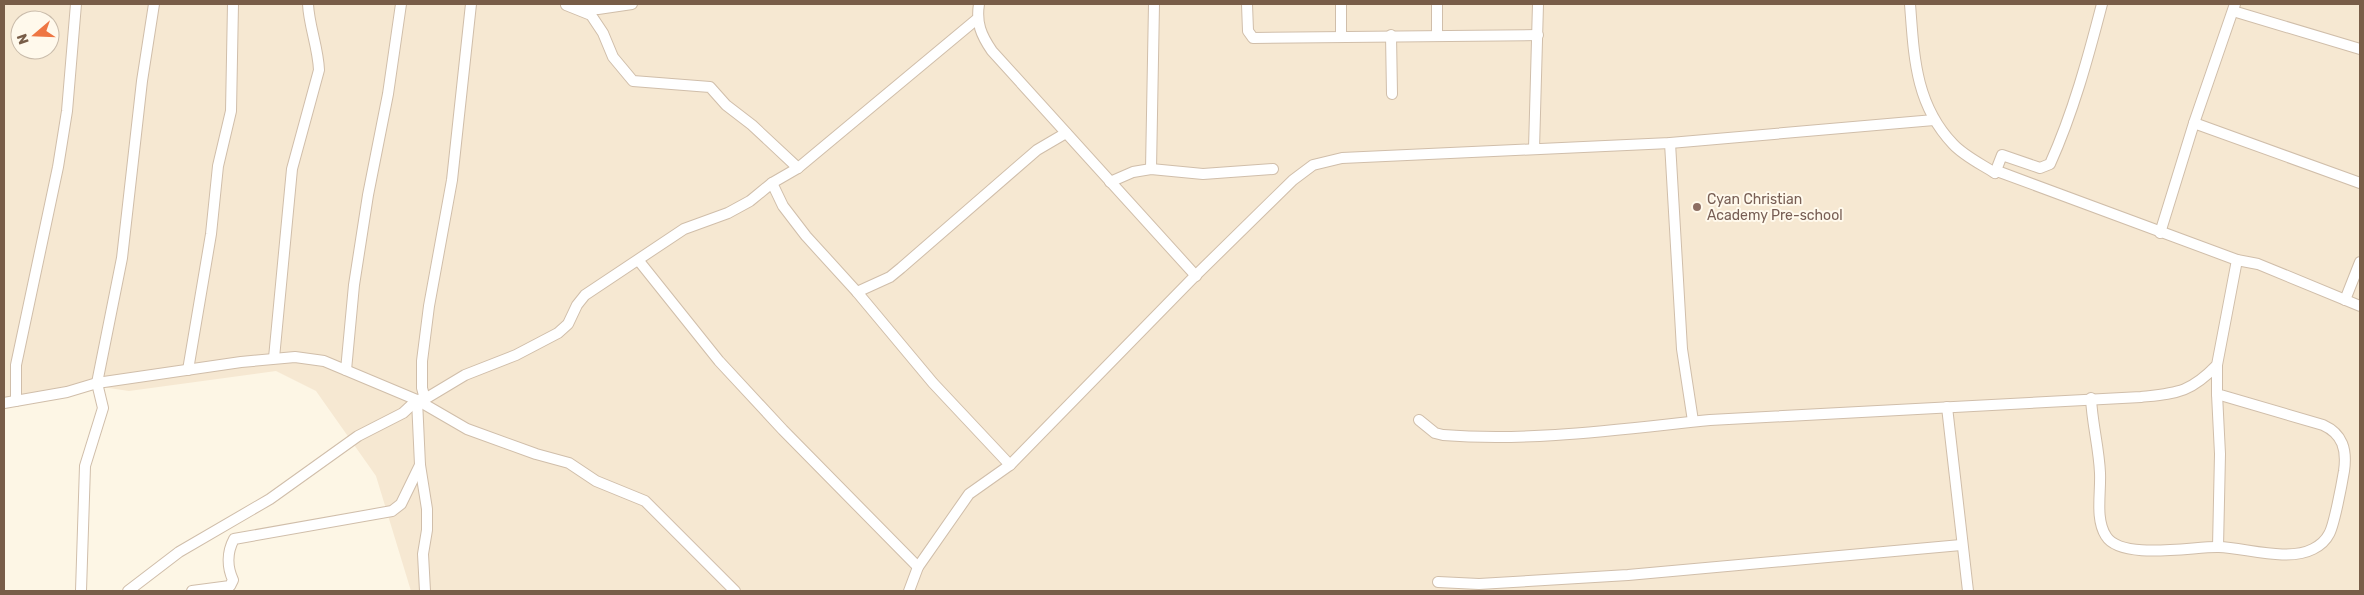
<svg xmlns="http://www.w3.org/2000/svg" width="2364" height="595" font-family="Rubik,sans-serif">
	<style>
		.residential { fill: #f6e8d2; fill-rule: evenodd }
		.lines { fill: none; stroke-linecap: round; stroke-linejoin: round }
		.minor-casing { stroke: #d0beaa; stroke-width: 12 }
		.minor { stroke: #fff; stroke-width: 10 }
		.education-dot { fill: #8d6e63; stroke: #fff9ec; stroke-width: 2 }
		.labels { text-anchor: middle; stroke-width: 4; stroke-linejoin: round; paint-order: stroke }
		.education-label { font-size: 14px; fill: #785e54; stroke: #fff9ec; text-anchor: start }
	</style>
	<rect width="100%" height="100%" fill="#fdf6e5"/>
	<path class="residential" d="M4 4H2360V591H411L376 476 316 391 276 371 129 391 95 386 4 404ZM20 20H50V50H20Z"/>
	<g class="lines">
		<g class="minor-casing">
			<g id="minor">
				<path d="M979 4C976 23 981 35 992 51L1196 276"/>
				<polyline points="1247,4 1248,31 1253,38 1538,35"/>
				<polyline points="1437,4 1437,35"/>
				<path d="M1910 4C1914 56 1915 104 1953 144 1964 156 1981 164 1995 173L1997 171 2237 260 2258 264 2360 306"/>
				<polyline points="566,5 591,15 603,33 613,57 633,81 710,87 726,105 752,125 798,168"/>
				<polyline points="583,9 598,9 632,4"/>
				<polyline points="2233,11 2360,49"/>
				<polyline points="1391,35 1392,94"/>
				<polyline points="1341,36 1341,4"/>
				<polyline points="2194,123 2360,183"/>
				<polyline points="1670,143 1682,349 1693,421"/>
				<polyline points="1534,149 1538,4"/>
				<polyline points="1151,169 1154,4"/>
				<path d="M1995 173 2002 155 2040 168 2050 164C2073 113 2088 58 2102 4"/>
				<polyline points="1110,182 1133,172 1151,169 1203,174 1273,169"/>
				<polyline points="772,183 783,206 806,236 857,292 933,383 1010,465"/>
				<polyline points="2160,233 2194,123 2235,4"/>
				<polyline points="639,261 719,361 783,430 918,567"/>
				<polyline points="857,292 890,277 901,268 1037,150 1066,133"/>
				<polyline points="2345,300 2360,262"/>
				<path d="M274 358 292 169 319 70C318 47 309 26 308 4"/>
				<polyline points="188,370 211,234 218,166 231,111 233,4"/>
				<polyline points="346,370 354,285 368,195 388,94 401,4"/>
				<polyline points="2217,394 2220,454 2218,547"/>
				<path d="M2091 398C2092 423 2099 448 2100 473 2101 493 2095 519 2106 536 2121 561 2195 546 2219 547 2246 548 2288 562 2313 549 2319 546 2326 540 2329 534 2334 526 2342 483 2344 471 2347 450 2343 434 2323 425L2217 394V365"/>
				<polyline points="425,399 422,388 422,361 429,306 452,180 471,4"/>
				<polyline points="16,401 16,365 58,167 67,111 76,4"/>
				<polyline points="4,403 67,392 97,383 241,362 295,357 324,361 417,400 467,429 536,454 569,463 596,481 645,501 735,591"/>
				<polyline points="1947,407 1968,591"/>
				<path d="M1419 420 1435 433 1443 435C1532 442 1622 429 1710 420L2141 397C2177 393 2190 393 2217 365L2237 260"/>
				<polyline points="420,465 427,509 427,530 423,554 425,591"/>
				<polyline points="1438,582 1479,584 1628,575 1961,545"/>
				<polyline points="81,591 85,466 103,408 97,383 122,258 142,81 154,4"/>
				<polyline points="128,591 179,552 270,499 358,436 403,413 417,400 425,399 465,375 516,355 558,333 568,324 577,305 585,295 684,229 728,213 750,201 772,183 798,168 977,19"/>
				<path d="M192 591 230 586 233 580C227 567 227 552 234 539L392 511 401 504 420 465 417 400"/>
				<polyline points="909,591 918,567 969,494 1010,465 1191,280 1293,180 1313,165 1342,158 1670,143 1934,120"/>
			</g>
		</g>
		<use href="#minor" class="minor"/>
	</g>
	<circle class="education-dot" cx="1697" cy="207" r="5"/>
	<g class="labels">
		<g class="education-label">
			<text x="1707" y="204">Cyan Christian<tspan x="1707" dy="16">Academy Pre-school</tspan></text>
		</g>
	</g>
	<rect width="2364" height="595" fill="none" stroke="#785d48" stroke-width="10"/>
	<g transform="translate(35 35) rotate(251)"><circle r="24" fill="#fff9ec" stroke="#c9bbaa"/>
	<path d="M0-4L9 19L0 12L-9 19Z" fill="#ee7643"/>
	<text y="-8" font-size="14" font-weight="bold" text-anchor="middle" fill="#785d48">N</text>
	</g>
</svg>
